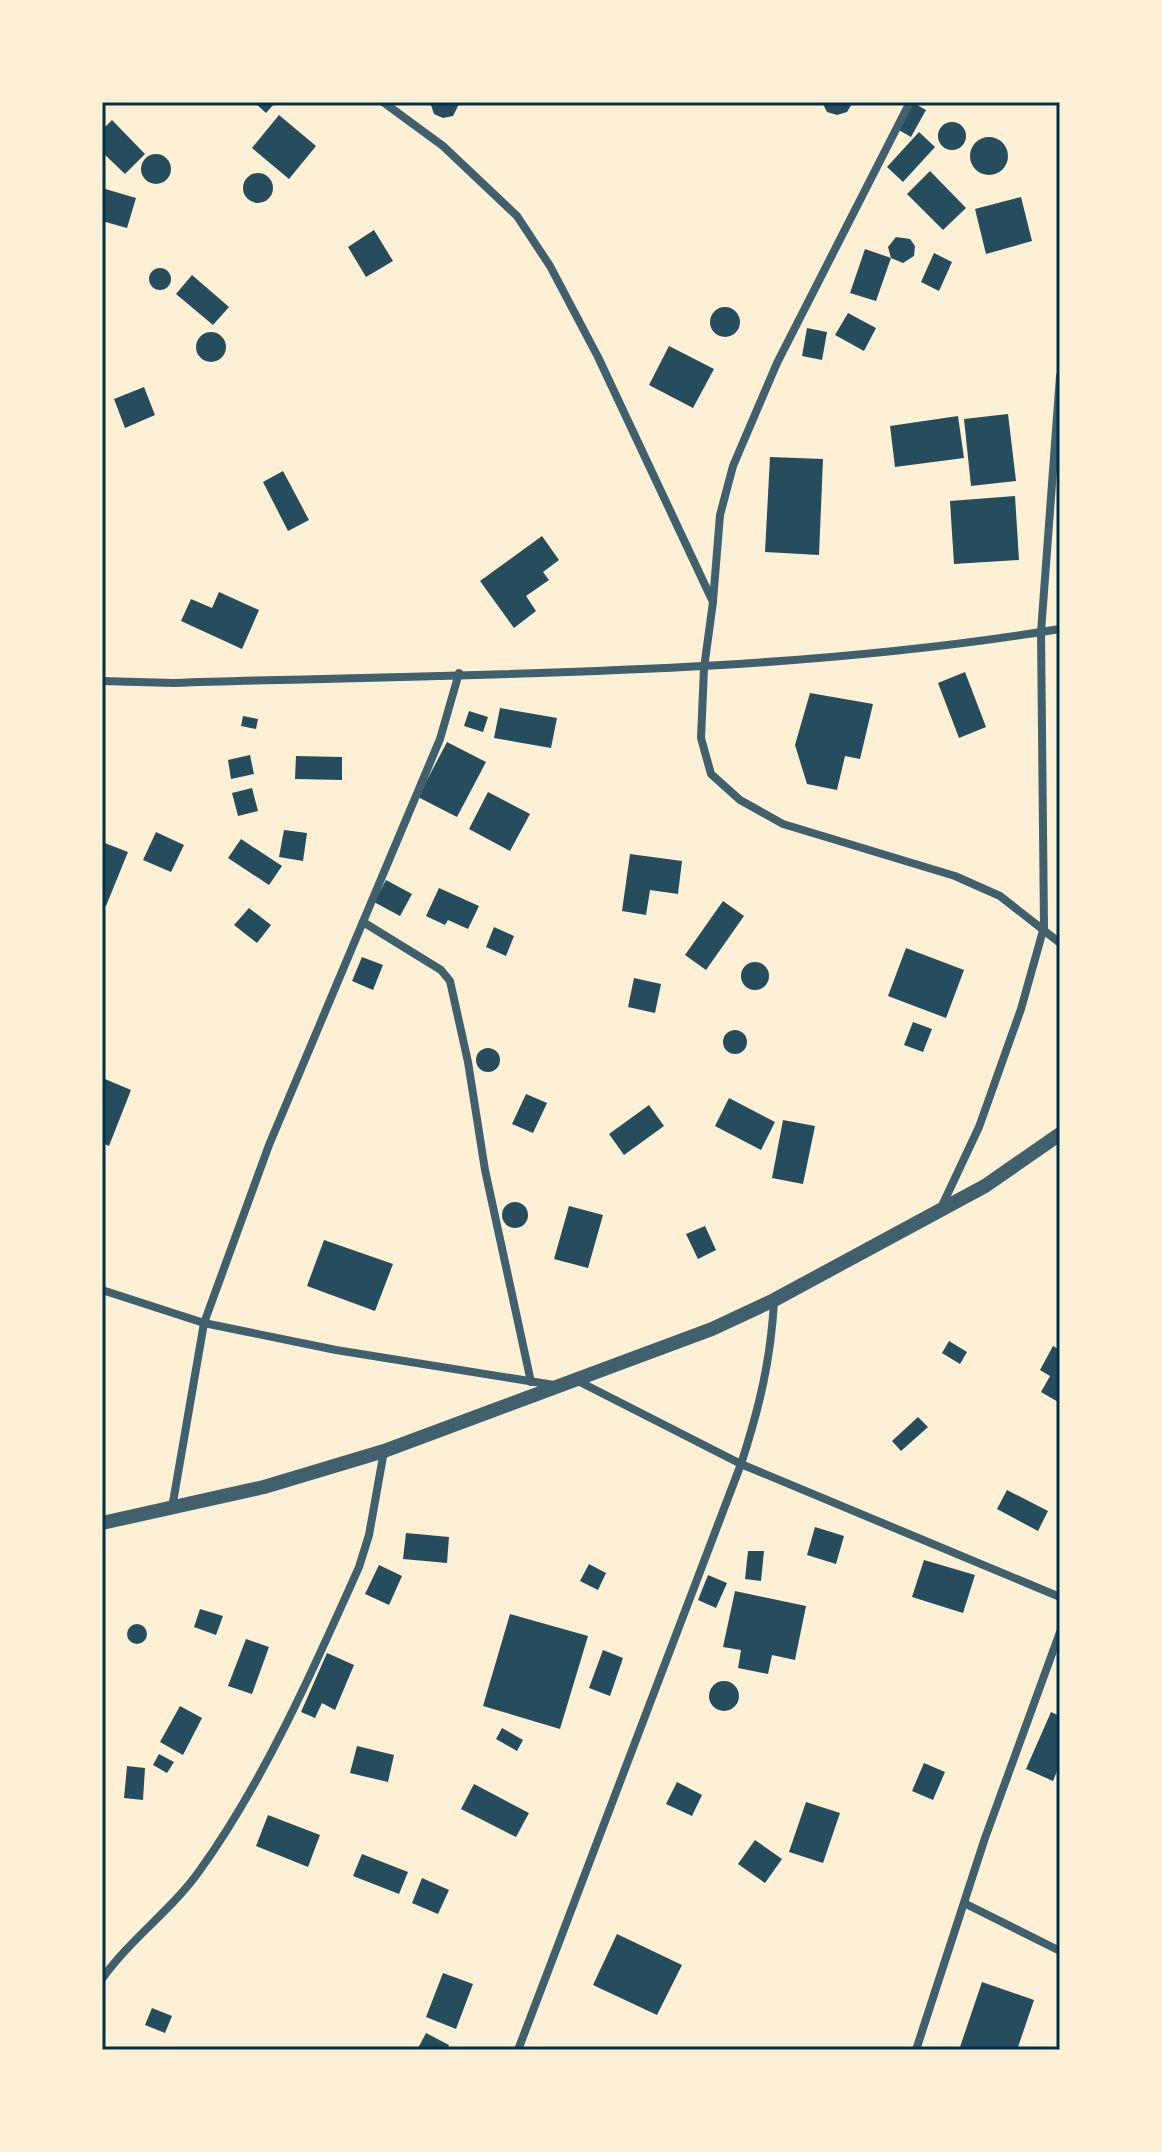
<svg xmlns="http://www.w3.org/2000/svg" width="1162" height="2152" font-family="Bitter,serif">
	<style>
		.building { fill: #264d5e }
		.lines { fill: none; stroke-linecap: round; stroke-linejoin: round }
		.minor { stroke: #3f606c; stroke-width: 8 }
		.tertiary { stroke: #3f606c; stroke-width: 14 }
		.neatline { fill: none; stroke: #003049; stroke-width: 3 }
	</style>
	<rect width="100%" height="100%" fill="#fdf0d5"/>
	<g class="building">
		<polygon points="254,102 276,102 266,113"/>
		<polygon points="430,102 460,102 453,116 443,118 434,114"/>
		<polygon points="822,102 853,102 847,112 837,115 827,112"/>
		<polygon points="912,102 926,110 911,137 897,129"/>
		<polygon points="279,115 316,146 289,179 252,148"/>
		<polygon points="112,120 145,154 125,174 102,152 102,130"/>
		<circle cx="952" cy="136" r="14"/>
		<polygon points="919,132 935,147 903,182 887,167"/>
		<circle cx="989" cy="156" r="19"/>
		<circle cx="156" cy="169" r="15"/>
		<polygon points="930,171 966,208 943,230 907,194"/>
		<circle cx="258" cy="188" r="15"/>
		<polygon points="102,188 136,198 127,228 102,221"/>
		<polygon points="1021,197 1032,241 986,254 975,209"/>
		<polygon points="374,230 393,261 366,277 348,247"/>
		<polygon points="896,237 910,239 915,246 914,256 903,263 891,258 876,301 850,293 865,249 891,258 888,247"/>
		<polygon points="934,253 952,262 939,291 921,282"/>
		<circle cx="160" cy="279" r="11"/>
		<polygon points="192,275 229,307 213,325 176,294"/>
		<circle cx="725" cy="322" r="15"/>
		<polygon points="848,313 876,328 864,351 835,335"/>
		<polygon points="807,328 827,332 822,360 802,356"/>
		<circle cx="211" cy="347" r="15"/>
		<polygon points="669,346 714,369 693,408 649,385"/>
		<polygon points="144,387 155,415 125,428 114,399"/>
		<polygon points="1008,414 1016,481 971,486 964,419"/>
		<polygon points="958,416 964,458 895,467 890,426"/>
		<polygon points="770,457 823,459 819,555 765,552"/>
		<polygon points="283,471 309,520 288,531 263,482"/>
		<polygon points="1015,496 1019,560 954,564 950,501"/>
		<polygon points="542,536 559,560 543,572 549,580 526,596 536,611 514,628 480,581"/>
		<polygon points="219,592 259,610 242,649 181,621 191,599 212,608"/>
		<polygon points="965,672 986,727 959,738 938,683"/>
		<polygon points="810,693 873,704 860,759 845,756 837,790 807,784 795,745"/>
		<polygon points="500,708 557,718 551,748 494,738"/>
		<polygon points="469,711 488,717 483,732 464,726"/>
		<polygon points="243,716 258,719 256,729 241,726"/>
		<polygon points="447,742 486,762 457,817 418,797"/>
		<polygon points="250,755 254,774 231,779 228,760"/>
		<polygon points="296,756 342,757 342,780 295,779"/>
		<polygon points="252,788 258,811 238,816 232,793"/>
		<polygon points="488,792 530,814 510,851 469,829"/>
		<polygon points="284,830 307,833 303,861 279,857"/>
		<polygon points="156,832 184,845 171,872 143,860"/>
		<polygon points="241,839 282,866 269,885 228,858"/>
		<polygon points="102,842 128,852 106,906 102,905"/>
		<polygon points="630,854 682,861 678,894 650,890 646,915 622,911"/>
		<polygon points="386,880 412,894 400,916 374,902"/>
		<polygon points="439,888 479,906 468,929 448,920 445,925 426,916"/>
		<polygon points="723,901 744,916 706,970 685,955"/>
		<polygon points="249,908 271,925 257,943 234,925"/>
		<polygon points="494,927 514,936 506,956 486,947"/>
		<polygon points="906,948 964,970 946,1018 888,996"/>
		<polygon points="362,957 383,965 373,990 352,981"/>
		<circle cx="755" cy="976" r="14"/>
		<polygon points="634,978 661,984 655,1013 628,1007"/>
		<polygon points="913,1022 932,1029 923,1052 904,1045"/>
		<circle cx="735" cy="1042" r="12"/>
		<circle cx="488" cy="1060" r="12"/>
		<polygon points="105,1079 131,1090 109,1146 102,1143"/>
		<polygon points="526,1094 547,1103 533,1133 512,1124"/>
		<polygon points="729,1098 775,1122 761,1150 715,1126"/>
		<polygon points="649,1105 664,1126 624,1155 609,1134"/>
		<polygon points="783,1120 815,1126 803,1184 772,1178"/>
		<circle cx="515" cy="1215" r="13"/>
		<polygon points="569,1206 603,1215 588,1268 554,1259"/>
		<polygon points="705,1226 716,1250 698,1259 686,1234"/>
		<polygon points="324,1240 393,1264 375,1311 307,1286"/>
		<polygon points="949,1341 967,1352 960,1364 942,1353"/>
		<polygon points="1053,1346 1060,1350 1060,1403 1041,1392 1050,1376 1040,1370"/>
		<polygon points="918,1417 928,1427 901,1451 892,1441"/>
		<polygon points="1007,1490 1048,1511 1038,1531 997,1509"/>
		<polygon points="815,1527 844,1536 836,1564 807,1555"/>
		<polygon points="406,1533 449,1537 447,1563 403,1559"/>
		<polygon points="748,1551 764,1551 761,1581 745,1579"/>
		<polygon points="924,1560 975,1575 963,1613 912,1597"/>
		<polygon points="589,1564 606,1573 598,1590 580,1581"/>
		<polygon points="379,1565 402,1576 389,1605 365,1594"/>
		<polygon points="708,1575 727,1583 716,1608 698,1600"/>
		<polygon points="735,1591 806,1606 795,1660 772,1655 768,1674 738,1668 741,1650 723,1647"/>
		<polygon points="200,1609 223,1616 216,1635 194,1627"/>
		<polygon points="510,1614 588,1636 560,1729 483,1706"/>
		<circle cx="137" cy="1634" r="10"/>
		<polygon points="246,1639 269,1647 252,1694 228,1686"/>
		<polygon points="603,1650 623,1658 610,1696 589,1688"/>
		<polygon points="327,1653 354,1665 335,1710 322,1703 315,1718 301,1712"/>
		<circle cx="724" cy="1696" r="15"/>
		<polygon points="180,1706 202,1718 183,1755 160,1742"/>
		<polygon points="1051,1712 1060,1716 1060,1764 1053,1781 1026,1769"/>
		<polygon points="502,1728 523,1740 517,1751 496,1739"/>
		<polygon points="357,1746 394,1755 388,1782 350,1773"/>
		<polygon points="159,1754 174,1762 167,1773 153,1765"/>
		<polygon points="924,1763 945,1772 933,1800 912,1791"/>
		<polygon points="127,1766 145,1768 143,1800 124,1798"/>
		<polygon points="677,1782 702,1795 692,1816 666,1804"/>
		<polygon points="474,1784 529,1813 516,1837 461,1809"/>
		<polygon points="806,1802 840,1813 823,1863 789,1852"/>
		<polygon points="268,1815 320,1835 308,1867 256,1846"/>
		<polygon points="755,1840 782,1859 765,1883 738,1864"/>
		<polygon points="362,1854 408,1872 399,1894 353,1876"/>
		<polygon points="422,1878 449,1890 438,1914 412,1903"/>
		<polygon points="617,1934 682,1965 657,2015 593,1985"/>
		<polygon points="443,1973 473,1984 456,2029 426,2017"/>
		<polygon points="982,1982 1034,2000 1017,2050 959,2050"/>
		<polygon points="152,2008 172,2016 165,2033 145,2025"/>
		<polygon points="426,2033 449,2045 447,2050 417,2050"/>
	</g>
	<g class="lines">
		<g class="minor">
			<polyline points="383,102 443,146 517,216 550,266 598,357 713,602 704,668 701,738 711,774 740,800 783,824 955,876 1000,896 1060,943"/>
			<polyline points="713,601 720,515 733,466 777,363 910,102"/>
			<path d="M102 681 174 683C469 673 768 677 1060 629"/>
			<polyline points="363,922 441,970 450,981 468,1062 485,1170 531,1382"/>
			<polyline points="940,1210 979,1127 1021,1009 1044,927 1041,632 1060,376"/>
			<polyline points="102,1290 204,1323 336,1350 554,1385"/>
			<polyline points="576,1380 741,1464 1060,1597"/>
			<polyline points="172,1508 204,1323 269,1145 440,739 459,673"/>
			<polyline points="966,1904 1060,1951"/>
			<path d="M102 1979C130 1939 172 1910 200 1870 263 1783 315 1666 359 1567L369 1535 384 1451"/>
			<path d="M518 2050 741 1464C759 1409 771 1359 774 1301"/>
			<polyline points="916,2050 985,1838 1060,1632"/>
		</g>
		<polyline class="tertiary" points="102,1523 264,1487 384,1451 712,1329 774,1300 985,1186 1060,1134"/>
	</g>
	<rect width="1162" height="2152" fill="none" stroke="#fdf0d5" stroke-width="208"/>
	<rect x="104" y="104" width="954" height="1944" class="neatline"/>
</svg>
